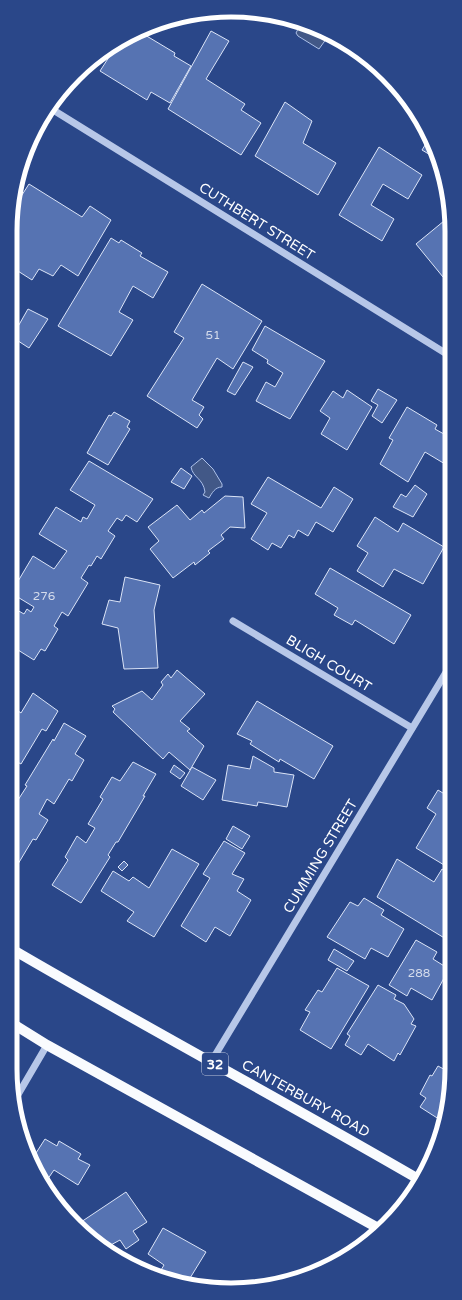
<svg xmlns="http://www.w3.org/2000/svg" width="462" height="1300" font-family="'Varela Round',sans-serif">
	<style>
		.water { fill: #425887; stroke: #acc0e8 }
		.building { fill: #5673b2; stroke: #dbe4f7 }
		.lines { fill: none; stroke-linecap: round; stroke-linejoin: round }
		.minor { stroke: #b7c7e8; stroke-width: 7 }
		.major { stroke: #f9fbfe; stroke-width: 10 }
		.labels { text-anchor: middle; stroke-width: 3; stroke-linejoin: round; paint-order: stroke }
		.number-label { font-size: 12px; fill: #d5dcec }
		.shield { fill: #2a4789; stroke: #bfc8dc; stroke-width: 1 }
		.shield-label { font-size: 13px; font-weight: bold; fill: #fff }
		.street-label { font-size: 14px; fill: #fff; stroke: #2a4789 }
		.rim { fill: none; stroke: #fff; stroke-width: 5 }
	</style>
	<rect width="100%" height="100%" fill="#2a4789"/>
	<g class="water">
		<polygon points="301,23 329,35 319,49 298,36 296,33"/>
		<path d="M202 458 213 469 222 484V487C215 487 212 493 209 498L203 495 205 492C203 478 193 478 191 467Z"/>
	</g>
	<g class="building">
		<polygon points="148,30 145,35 175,53 174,56 191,66 170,103 151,92 147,100 100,71 120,40"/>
		<polygon points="211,31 229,41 206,79 245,104 241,110 261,123 241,155 168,109"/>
		<polygon points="285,102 312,121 303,143 336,163 318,195 255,156"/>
		<polygon points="430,137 437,159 422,150"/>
		<polygon points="379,147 422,175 408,199 383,184 371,205 394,219 382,241 339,215"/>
		<polygon points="29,184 82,217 90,206 111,220 78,276 61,265 53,276 39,269 32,280 10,266 10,231 13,209"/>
		<polygon points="450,216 450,270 443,277 416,244"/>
		<polygon points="111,238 119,243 121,240 142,253 140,256 168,272 153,298 133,286 119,312 133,320 111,356 58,326"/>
		<polygon points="202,284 262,321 233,369 217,358 192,400 204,407 199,415 203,419 197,428 147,396 184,338 174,332"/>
		<polygon points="28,309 48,319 29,348 12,337"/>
		<polygon points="265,326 325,361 290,419 256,401 266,382 275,387 283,373 267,363 268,360 252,350"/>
		<polygon points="243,362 253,367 235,395 227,391"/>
		<polygon points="378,389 397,400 382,423 372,416 378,405 371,401"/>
		<polygon points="347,390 372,407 347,450 321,434 330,418 320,411 333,391 343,398"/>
		<polygon points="407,407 437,425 435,429 451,438 451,455 445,464 425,452 408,482 380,464 393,440 389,438"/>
		<polygon points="114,412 130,421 127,427 130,429 108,465 87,453 109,415 111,416"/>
		<polygon points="89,461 153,499 137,522 126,515 122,521 117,518 108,531 115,536 101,559 97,556 91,566 89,565 81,578 88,583 68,616 62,612 54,626 58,629 45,651 41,649 34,660 10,645 10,606 24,614 27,609 31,612 34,607 11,593 33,556 54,569 67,551 39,534 56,507 81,522 83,517 87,519 95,505 70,490"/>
		<polygon points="181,468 192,476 184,489 171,482"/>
		<polygon points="268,477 321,508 334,487 353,499 333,532 316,522 308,536 298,530 294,538 289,535 281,548 272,543 268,550 251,539 267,513 251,504"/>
		<polygon points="415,485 427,494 413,517 393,507 401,494 406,497"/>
		<polygon points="225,496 243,497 245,528 230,527 221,535 224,539 208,551 210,553 195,565 194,562 173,578 150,549 159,541 148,527 177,505 190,520 202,510 204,513"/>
		<polygon points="451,506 451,522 444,518"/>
		<polygon points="375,517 398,532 403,523 444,547 423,584 394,569 383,587 357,571 368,553 357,546"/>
		<polygon points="330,568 411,615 394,644 355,620 352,625 334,615 338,608 315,594"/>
		<polygon points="125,577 160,585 154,610 158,668 124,669 118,628 102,624 109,600 120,602"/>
		<polygon points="177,670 205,694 180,721 190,729 187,731 204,746 190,770 169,752 163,759 113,712 115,709 112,706 142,691 152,700 163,685 161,682 168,674 171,678"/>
		<polygon points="33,693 58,711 46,731 42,729 21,764 10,758 10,716 14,708 21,713"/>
		<polygon points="257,701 333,746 314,779 280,759 279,762 250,744 252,741 237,734"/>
		<polygon points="64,723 86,736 75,754 84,760 72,781 69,779 54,804 47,799 39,814 48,820 36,840 33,839 18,864 10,859 10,809 16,799 18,800 27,786 25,785 53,739 54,741"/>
		<polygon points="253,756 274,768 274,772 294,775 287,807 258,802 257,806 222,800 228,765 250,769"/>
		<polygon points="133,762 156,774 143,796 145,796 118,842 116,842 108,855 110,857 81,903 52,885 68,860 65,857 77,836 86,843 95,828 88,824 103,799 100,797 112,777 120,781"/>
		<polygon points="174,765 185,773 180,779 170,772"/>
		<polygon points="192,767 216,780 203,800 181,786"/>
		<polygon points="451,770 451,784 445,780"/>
		<polygon points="10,774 17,779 10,791"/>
		<polygon points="438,790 451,798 452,867 449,868 416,848 436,814 427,808"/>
		<polygon points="233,826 250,836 242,849 226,839"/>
		<polygon points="224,841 245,853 232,874 244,879 237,891 251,900 230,936 215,927 206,942 181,926 210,878 203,874"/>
		<polygon points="172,849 199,864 154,937 127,921 134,912 101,891 113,871 129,881 133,877 149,888"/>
		<polygon points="397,859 434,882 442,869 452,874 452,929 446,939 377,897"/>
		<polygon points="124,861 128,865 122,871 118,867"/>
		<polygon points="364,898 384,910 381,915 404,929 388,957 371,948 365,959 327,937 350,902 358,906"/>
		<polygon points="416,940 437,952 433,959 449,969 432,1000 411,988 407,996 389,985"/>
		<polygon points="334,949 354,961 347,971 328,960"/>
		<polygon points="337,968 369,986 331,1049 300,1030 310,1012 305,1010 318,990 322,992"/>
		<polygon points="378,985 396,995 394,999 404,1004 414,1019 411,1024 416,1026 400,1055 398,1053 394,1061 368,1044 361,1055 345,1045 350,1036 347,1034"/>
		<polygon points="438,1066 451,1073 445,1123 420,1107 426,1098 420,1094 430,1075 432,1076"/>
		<polygon points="45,1139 57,1146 59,1141 81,1154 78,1159 90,1165 78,1185 54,1170 45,1183 29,1158 33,1152 36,1153"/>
		<polygon points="126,1192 147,1222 133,1231 139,1240 126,1249 120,1240 107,1247 89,1233 81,1222"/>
		<polygon points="163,1228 206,1252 187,1283 158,1275 164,1265 148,1254"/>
	</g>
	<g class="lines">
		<g class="minor">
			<polyline points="50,108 450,356"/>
			<polyline points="233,621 412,728"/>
			<polyline points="211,1062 451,664"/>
			<polyline points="16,1098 47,1045"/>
		</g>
		<g class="major">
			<path d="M10 948C145 1027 284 1101 420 1180"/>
			<polyline points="10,1022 47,1045 378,1228"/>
		</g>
	</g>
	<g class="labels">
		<g class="number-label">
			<text x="213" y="339">51</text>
			<text x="44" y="600">276</text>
			<text x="419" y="977">288</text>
		</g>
		<rect class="shield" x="202" y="1053" width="26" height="22" rx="3"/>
		<g class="shield-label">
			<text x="215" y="1069">32</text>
		</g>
		<g class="street-label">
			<text transform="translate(257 221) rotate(32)" y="5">CUTHBERT STREET</text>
			<text transform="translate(329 663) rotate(31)" y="5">BLIGH COURT</text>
			<text transform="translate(320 856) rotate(-59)" y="5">CUMMING STREET</text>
			<text transform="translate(306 1098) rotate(29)" y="5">CANTERBURY ROAD</text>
		</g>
	</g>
	<path d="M0 0H462V1300H0ZM231 17H231A214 214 0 0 1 445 231V1069A214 214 0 0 1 231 1283H231A214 214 0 0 1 17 1069V231A214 214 0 0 1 231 17Z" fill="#2a4789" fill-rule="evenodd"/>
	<path class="rim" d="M231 17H231A214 214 0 0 1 445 231V1069A214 214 0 0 1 231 1283H231A214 214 0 0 1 17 1069V231A214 214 0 0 1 231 17Z"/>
</svg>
